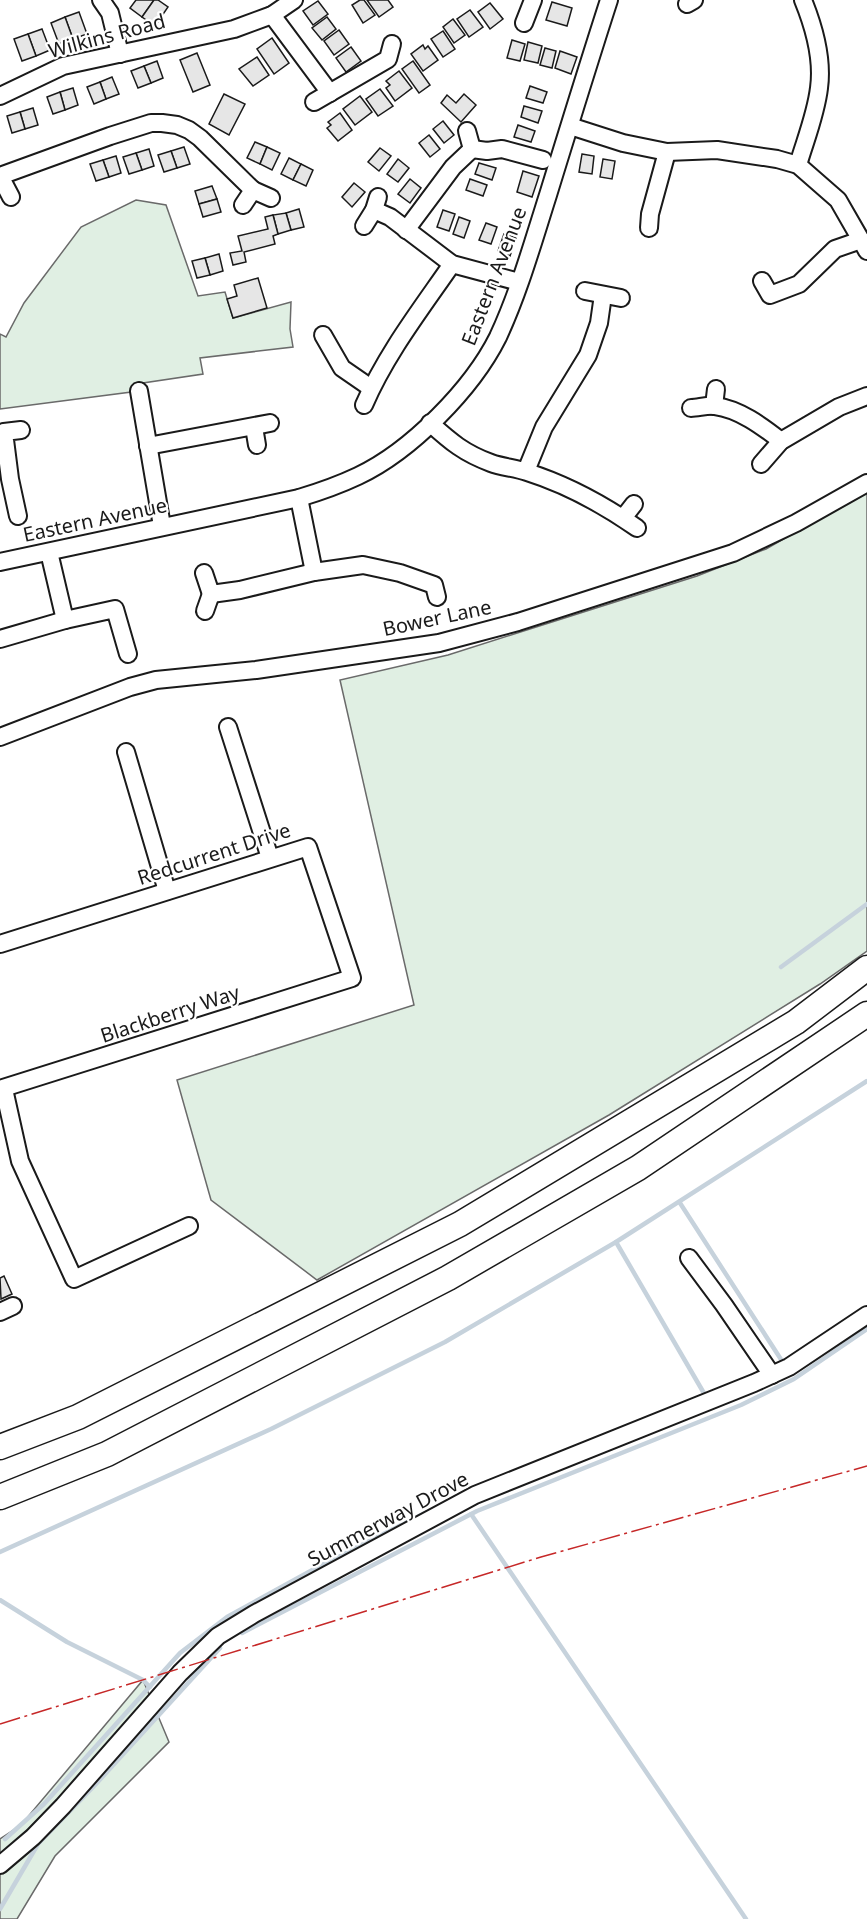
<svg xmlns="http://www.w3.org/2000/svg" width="867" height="1919" font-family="'Noto Sans',sans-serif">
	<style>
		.green { fill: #e0efe3; stroke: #6a6a6a; stroke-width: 1.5 }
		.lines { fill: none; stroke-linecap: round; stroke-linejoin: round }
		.stream { stroke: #c6d2dc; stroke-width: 4.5 }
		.building { fill: #e6e6e6; stroke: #1a1a1a; stroke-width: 1.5 }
		.minor-casing { stroke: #1a1a1a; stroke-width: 20 }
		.highway-casing { stroke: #1a1a1a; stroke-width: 27 }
		.minor { stroke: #fff; stroke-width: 16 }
		.highway { stroke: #fff; stroke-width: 24 }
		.power { stroke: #c62828; stroke-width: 1.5; stroke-dasharray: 21 4.5 3 4.5; stroke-linecap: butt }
		.labels { text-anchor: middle; stroke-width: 4.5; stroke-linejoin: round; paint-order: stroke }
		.street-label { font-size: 20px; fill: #1a1a1a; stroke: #fff }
	</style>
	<rect width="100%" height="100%" fill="#fff"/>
	<g class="green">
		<polygon points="136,200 166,205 198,296 225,292 233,318 291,302 290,329 293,347 200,358 203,374 143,383 139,391 0,409 0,334 6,337 24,303 81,227"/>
		<polygon points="867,491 867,951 820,984 609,1115 317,1280 211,1200 177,1080 414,1005 340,680 448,655 697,576 766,549"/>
		<polygon points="143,1680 169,1742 55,1856 17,1919 0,1919 0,1839 21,1825"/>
	</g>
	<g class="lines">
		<g class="stream">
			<polyline points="781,967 867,904"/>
			<polyline points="680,1203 782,1361"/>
			<polyline points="616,1242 705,1395 700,1397"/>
			<polyline points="471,1514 746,1919"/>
			<polyline points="0,1552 271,1429 445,1342 616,1242 867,1081"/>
			<polyline points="0,1600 67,1642 143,1680 150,1687"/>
			<polyline points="242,1633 477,1511 741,1405 794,1379 867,1329"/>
			<polyline points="5,1839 44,1804 180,1653 227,1617 316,1568 427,1512"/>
			<polyline points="0,1909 38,1844 95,1785 220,1648"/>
		</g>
	</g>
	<g class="building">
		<polygon points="136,0 154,0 142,17 130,8"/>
		<polygon points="154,0 158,0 168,7 155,26 142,17"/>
		<polygon points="360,0 364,0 375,15 363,23 352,5"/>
		<polygon points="367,0 388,0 393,7 379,17"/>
		<polygon points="318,1 328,14 313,25 303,11"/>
		<polygon points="552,2 572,8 567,26 546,20"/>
		<polygon points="490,3 503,19 490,29 478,12"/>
		<polygon points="470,10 483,27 469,37 457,19"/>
		<polygon points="79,12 87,34 73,39 65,17"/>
		<polygon points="65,17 73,39 59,44 51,23"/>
		<polygon points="327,17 336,29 322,40 312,28"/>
		<polygon points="453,19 465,35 454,43 443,27"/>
		<polygon points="42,29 50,50 36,56 28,34"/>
		<polygon points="339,30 349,44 334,55 324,41"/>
		<polygon points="443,31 455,49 443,57 431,39"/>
		<polygon points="28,34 36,56 22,61 14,39"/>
		<polygon points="272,38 289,63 274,74 257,49"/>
		<polygon points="512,40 525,44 520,61 507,58"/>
		<polygon points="528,42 542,46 538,63 524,60"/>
		<polygon points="423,45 425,49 428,46 438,60 423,71 411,54"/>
		<polygon points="351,47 361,61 346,72 336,58"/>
		<polygon points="545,48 556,51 552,68 540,65"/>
		<polygon points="560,51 577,57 571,74 555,68"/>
		<polygon points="197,53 210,85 193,92 180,60"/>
		<polygon points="257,57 269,75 253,86 239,69"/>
		<polygon points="157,61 163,78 151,83 144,66"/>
		<polygon points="413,61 430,85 419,93 402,69"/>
		<polygon points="144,66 151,83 138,88 131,71"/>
		<polygon points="399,71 412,88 395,101 386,88 390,85 386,81"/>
		<polygon points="112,77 119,94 106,99 100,82"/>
		<polygon points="100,82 106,99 94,104 87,87"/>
		<polygon points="530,86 547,92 543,103 526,98"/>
		<polygon points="73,88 78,105 65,110 60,92"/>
		<polygon points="380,89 393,106 378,116 366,99"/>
		<polygon points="60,92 65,110 53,114 47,97"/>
		<polygon points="224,94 245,104 229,135 209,124"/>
		<polygon points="464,94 476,105 461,122 441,103 447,95 456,103"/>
		<polygon points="360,96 372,112 355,125 343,109"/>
		<polygon points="524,106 542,111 538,123 521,117"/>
		<polygon points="33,108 38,125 25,129 20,112"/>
		<polygon points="20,112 25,129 12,133 7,116"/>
		<polygon points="340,113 352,130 338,141 327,128 331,125 328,122"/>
		<polygon points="443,121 454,135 444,143 433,129"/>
		<polygon points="518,125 535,131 531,142 514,137"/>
		<polygon points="429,135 440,149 430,157 419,143"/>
		<polygon points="255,142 267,147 260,164 247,158"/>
		<polygon points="184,147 190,164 177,168 171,151"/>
		<polygon points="267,147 280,153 272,170 260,164"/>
		<polygon points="380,148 391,156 379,171 368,162"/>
		<polygon points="149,149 154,166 142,170 136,153"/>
		<polygon points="171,151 177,168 164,172 158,155"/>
		<polygon points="136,153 142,170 129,174 123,157"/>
		<polygon points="582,154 594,156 592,174 579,172"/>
		<polygon points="116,156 121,173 109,177 103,160"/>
		<polygon points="289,158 301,164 293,180 281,174"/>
		<polygon points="398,159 409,168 398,182 387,174"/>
		<polygon points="603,159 615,161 612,179 600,177"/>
		<polygon points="103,160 109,177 96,181 90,164"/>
		<polygon points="479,163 496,168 492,180 475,174"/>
		<polygon points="301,164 313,170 306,186 293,180"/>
		<polygon points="523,171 539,176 532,197 517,192"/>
		<polygon points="410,179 421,188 410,203 398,194"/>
		<polygon points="470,179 487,185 483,196 466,190"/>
		<polygon points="354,183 365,192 352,207 342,197"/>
		<polygon points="212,186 217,199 199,204 195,191"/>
		<polygon points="217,199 221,212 203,217 199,204"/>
		<polygon points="299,209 304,227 291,230 286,213"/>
		<polygon points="443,210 455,214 449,231 437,227"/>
		<polygon points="286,213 291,230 278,234 273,215"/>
		<polygon points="273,215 278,234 273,236 275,244 244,252 246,262 233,265 230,253 242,251 238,236 268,229 265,217"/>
		<polygon points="459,217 470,221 464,238 453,234"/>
		<polygon points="486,223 497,227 491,244 479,240"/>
		<polygon points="504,234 516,238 510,256 498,251"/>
		<polygon points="219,254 223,271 210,275 205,258"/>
		<polygon points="205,258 210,275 197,278 192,261"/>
		<polygon points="258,278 267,308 233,318 227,299 237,296 234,285"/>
		<polygon points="4,1276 12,1294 1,1299 0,1278"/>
	</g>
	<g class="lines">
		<g class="minor-casing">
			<g id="minor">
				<polyline points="101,0 110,13 120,54"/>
				<polyline points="687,4 694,0"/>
				<polyline points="272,15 330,93"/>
				<polyline points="524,23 533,0"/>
				<polyline points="0,96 63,66 234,29 272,15 294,0"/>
				<polyline points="314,102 388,59 392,44"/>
				<polyline points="570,126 623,143 667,152 717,150 777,159 798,165 838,200 861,240"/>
				<polyline points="467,131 472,149"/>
				<polyline points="472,149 487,151 502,149 543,160"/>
				<path d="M798 165C805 141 816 114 819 88 823 59 814 27 803 0"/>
				<polyline points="253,190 271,198"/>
				<polyline points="11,197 0,176 110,136 151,123 162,123 177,125 189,130 200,138 253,190 243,205"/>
				<polyline points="374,210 390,217 452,264 519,282"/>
				<polyline points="364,226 374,210 378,197"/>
				<polyline points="649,228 650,214 667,152"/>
				<polyline points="406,230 453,167 472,149"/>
				<polyline points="762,281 770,295 799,284 835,249 861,240 867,251"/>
				<polyline points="585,291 621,298"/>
				<polyline points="323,335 342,368 371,388"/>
				<polyline points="139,391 162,526"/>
				<path d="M364 405C386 354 421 309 452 264"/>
				<polyline points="714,406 716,389"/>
				<path d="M691 408C698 408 707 405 715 406 739 409 762 426 781 441"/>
				<path d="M430 423C451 442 464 453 491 463 502 467 515 468 527 472 565 484 604 505 637 528"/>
				<polyline points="254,427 257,445"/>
				<polyline points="148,446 270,423"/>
				<polyline points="761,464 781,441 839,407 867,396"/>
				<polyline points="526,471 544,427 588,355 599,323 603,295"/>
				<polyline points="299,498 314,572"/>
				<polyline points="18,516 10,479 4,432 21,430"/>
				<polyline points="623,518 634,504"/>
				<polyline points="49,552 65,620"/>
				<path d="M0 562 299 498C319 492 339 485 358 476 411 451 472 389 498 337 519 292 533 242 548 195 568 130 588 65 609 0"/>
				<polyline points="204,573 211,594 240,590 314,572 363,565 400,573 434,585 437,597"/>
				<polyline points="205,611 211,594"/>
				<polyline points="0,639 65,620 115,609 128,654"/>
				<polyline points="228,727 270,858"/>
				<polyline points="0,737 130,687 156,680 256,670 439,643 518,622 733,553 796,523 867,483"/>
				<polyline points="126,752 167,891"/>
				<polyline points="0,944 308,847 352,978 0,1089"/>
				<polyline points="4,1089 20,1161 74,1279 189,1226"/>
				<polyline points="689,1258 724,1305 772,1375"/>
				<polyline points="0,1312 13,1306"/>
				<polyline points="0,1865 33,1837 63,1806 180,1673 218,1636 254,1614 475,1495 754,1383 789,1367 867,1315"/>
			</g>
		</g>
		<g class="highway-casing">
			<g id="highway">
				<polyline points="0,1447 78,1417 460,1224 796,1022 867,968"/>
				<polyline points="0,1497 107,1454 448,1278 638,1168 867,1014"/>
			</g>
		</g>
		<use href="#minor" class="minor"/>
		<use href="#highway" class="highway"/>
		<polyline class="power" points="0,1724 541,1557 867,1466"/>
	</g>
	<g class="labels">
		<g class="street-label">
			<text transform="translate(107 36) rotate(-15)" y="7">Wilkins Road</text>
			<text transform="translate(494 276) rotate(-69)" y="7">Eastern Avenue</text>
			<text transform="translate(95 520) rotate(-12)" y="7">Eastern Avenue</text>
			<text transform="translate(437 618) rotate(-12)" y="7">Bower Lane</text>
			<text transform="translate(214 854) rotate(-18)" y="7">Redcurrent Drive</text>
			<text transform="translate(170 1014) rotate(-18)" y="7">Blackberry Way</text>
			<text transform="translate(388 1519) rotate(-28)" y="7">Summerway Drove</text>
		</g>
	</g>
</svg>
